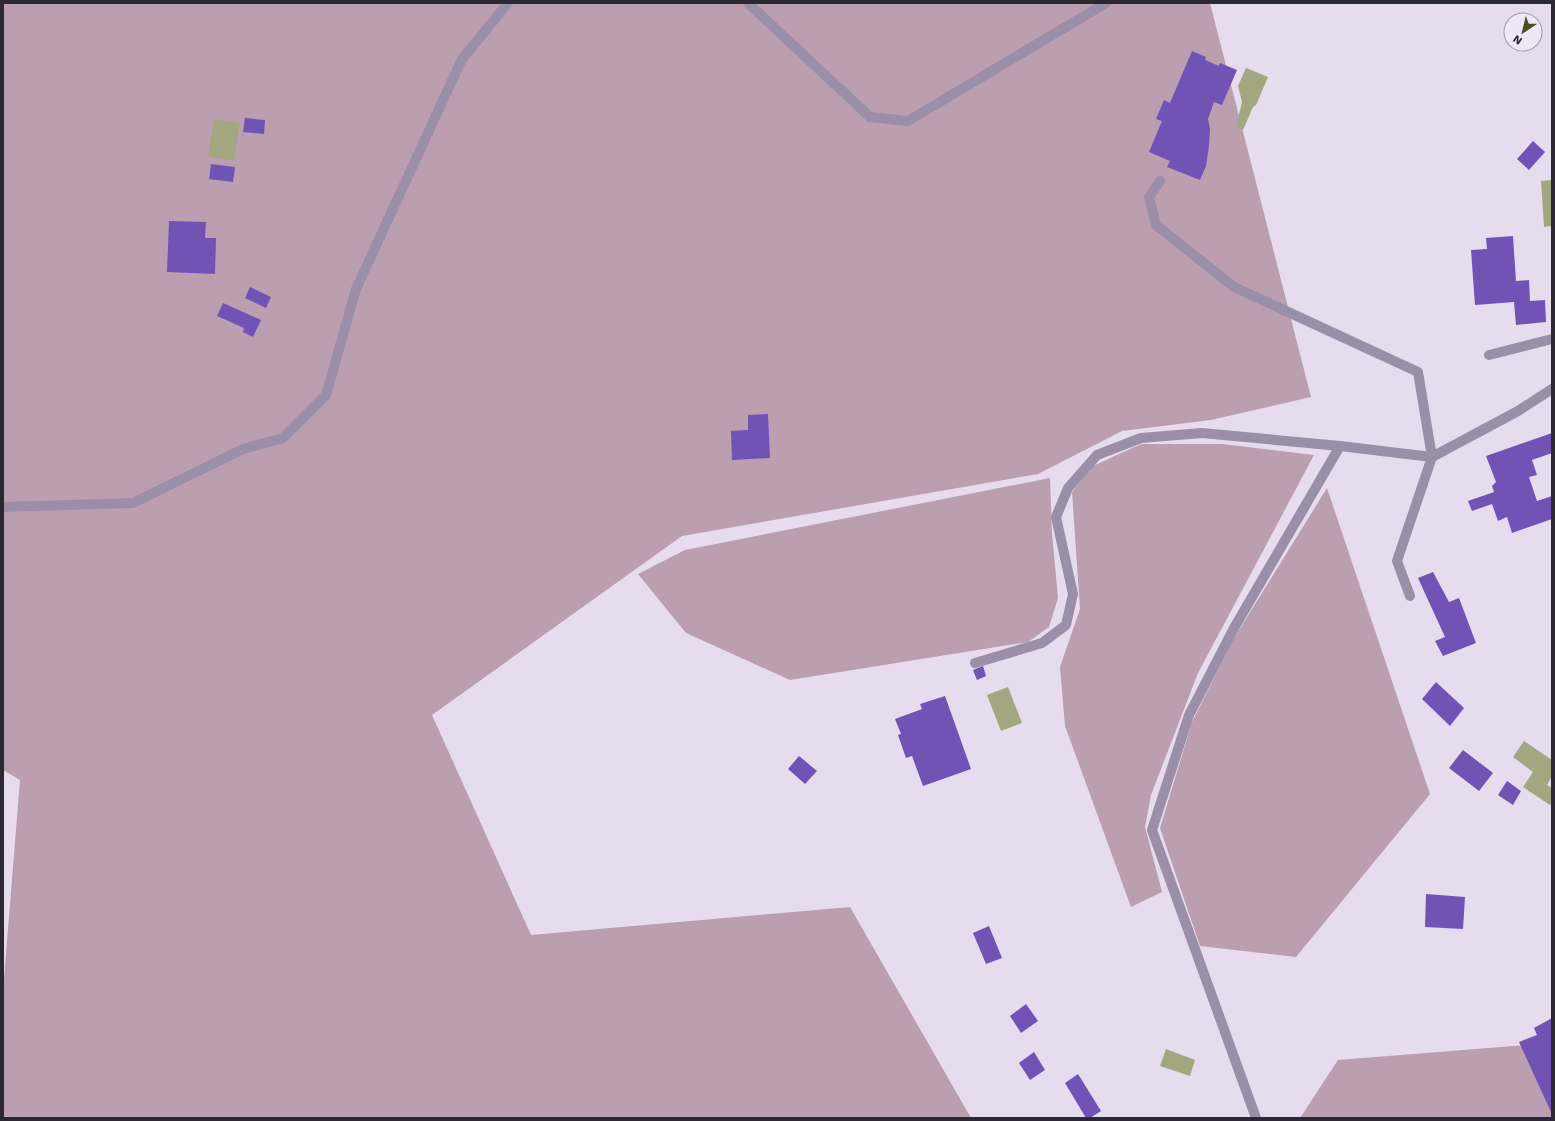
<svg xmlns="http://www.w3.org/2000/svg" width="1555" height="1121" font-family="'Work Sans',sans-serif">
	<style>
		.green { fill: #bb9eb0 }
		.water { fill: #a3a77f }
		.building { fill: #7053b5 }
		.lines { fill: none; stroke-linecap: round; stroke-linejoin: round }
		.lane { stroke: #9b8fa7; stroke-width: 10 }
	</style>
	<rect width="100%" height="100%" fill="#e6dcee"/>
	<g class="green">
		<polygon points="3,3 1210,3 1311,397 1211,420 1122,431 1038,474 682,536 432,715 531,935 850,907 971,1118 3,1118 3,991 20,780 3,770"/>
		<polygon points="1141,444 1222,444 1314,455 1198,673 1151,795 1145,827 1162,892 1131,907 1065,726 1060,667 1080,609 1072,492 1093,466"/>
		<polygon points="1050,478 1052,533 1058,598 1049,627 1028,642 790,680 686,633 638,574 685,550"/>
		<polygon points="1327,488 1430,794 1296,957 1200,946 1160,828 1192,722 1234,638"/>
		<polygon points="1552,1043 1552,1118 1300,1118 1338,1060"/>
	</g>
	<g class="water">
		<polygon points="1246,68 1268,77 1256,105 1253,107 1243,130 1236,127 1242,102 1238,86"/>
		<polygon points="214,119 240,123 234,161 208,156"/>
		<polygon points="1552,180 1552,226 1544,227 1541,181"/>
		<polygon points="1008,687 1022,723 1001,731 987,695"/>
		<polygon points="1524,741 1552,760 1552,776 1547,785 1552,788 1552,802 1550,805 1523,787 1533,772 1513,757"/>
		<polygon points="1166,1049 1195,1060 1190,1076 1160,1066"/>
	</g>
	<g class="building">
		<polygon points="1192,51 1206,57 1205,60 1219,66 1220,63 1237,70 1222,105 1214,102 1208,119 1210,129 1209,146 1206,166 1200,180 1167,167 1170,161 1149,152 1162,121 1156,119 1164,100 1170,103"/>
		<polygon points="245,118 265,120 264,134 243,132"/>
		<polygon points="1533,141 1545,152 1529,170 1517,159"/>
		<polygon points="211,164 235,167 233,182 209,179"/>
		<polygon points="169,221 206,222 205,238 216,238 215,274 167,272"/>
		<polygon points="1513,236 1516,281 1529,280 1530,301 1545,300 1546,322 1516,325 1514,302 1475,305 1471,250 1487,249 1486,238"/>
		<polygon points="250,287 271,297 266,308 245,298"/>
		<polygon points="223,303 261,320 253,337 243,332 244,328 217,316"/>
		<polygon points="768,414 770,458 732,460 731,431 748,430 748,415"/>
		<polygon points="1552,433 1552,453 1532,460 1537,475 1529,477 1537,501 1552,496 1552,519 1512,533 1507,517 1498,521 1492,504 1472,511 1468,501 1494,492 1492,486 1496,482 1486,456"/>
		<polygon points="1433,572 1449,602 1459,598 1476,643 1443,656 1435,641 1445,637 1418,578"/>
		<polygon points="983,666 986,676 977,680 973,670"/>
		<polygon points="1436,682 1464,708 1450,726 1422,699"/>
		<polygon points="945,696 971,769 923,786 912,756 906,758 898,735 901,734 895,719 922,709 920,704"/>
		<polygon points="1463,750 1493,773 1479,791 1449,768"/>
		<polygon points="799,756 817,771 805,784 788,769"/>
		<polygon points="1507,781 1521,791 1513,805 1498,795"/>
		<polygon points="1426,894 1465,897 1463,929 1425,927"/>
		<polygon points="989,926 1002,958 986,964 973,933"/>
		<polygon points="1026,1004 1038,1021 1021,1033 1010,1016"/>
		<polygon points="1552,1018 1552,1112 1551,1112 1519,1042 1537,1035 1534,1028"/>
		<polygon points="1034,1052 1045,1070 1030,1080 1019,1063"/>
		<polygon points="1078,1074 1101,1111 1090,1118 1086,1118 1065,1083"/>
	</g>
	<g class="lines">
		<g class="lane">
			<polyline points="748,3 870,117 908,121 1106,3"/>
			<polyline points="1160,181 1149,197 1156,225 1234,287 1418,372 1432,457 1397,561 1410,596"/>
			<polyline points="1489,355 1552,339"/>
			<polyline points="3,507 133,503 243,449 283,438 326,395 356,289 462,59 508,3"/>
			<polyline points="975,663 1042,643 1066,625 1073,594 1056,517 1068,488 1097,455 1141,438 1202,433 1340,446 1432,457 1518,411 1552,389"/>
			<polyline points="1256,1118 1152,830 1189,715 1234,628 1340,446"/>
		</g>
	</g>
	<rect width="1555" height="1121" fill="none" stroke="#2c2833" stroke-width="8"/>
	<g transform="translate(1523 32) rotate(215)"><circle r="19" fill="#f0e7f6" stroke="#a29ba8"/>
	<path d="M0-3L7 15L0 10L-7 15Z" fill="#4a4f23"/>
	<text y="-6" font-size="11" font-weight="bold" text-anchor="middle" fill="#2c2833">N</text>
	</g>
</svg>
